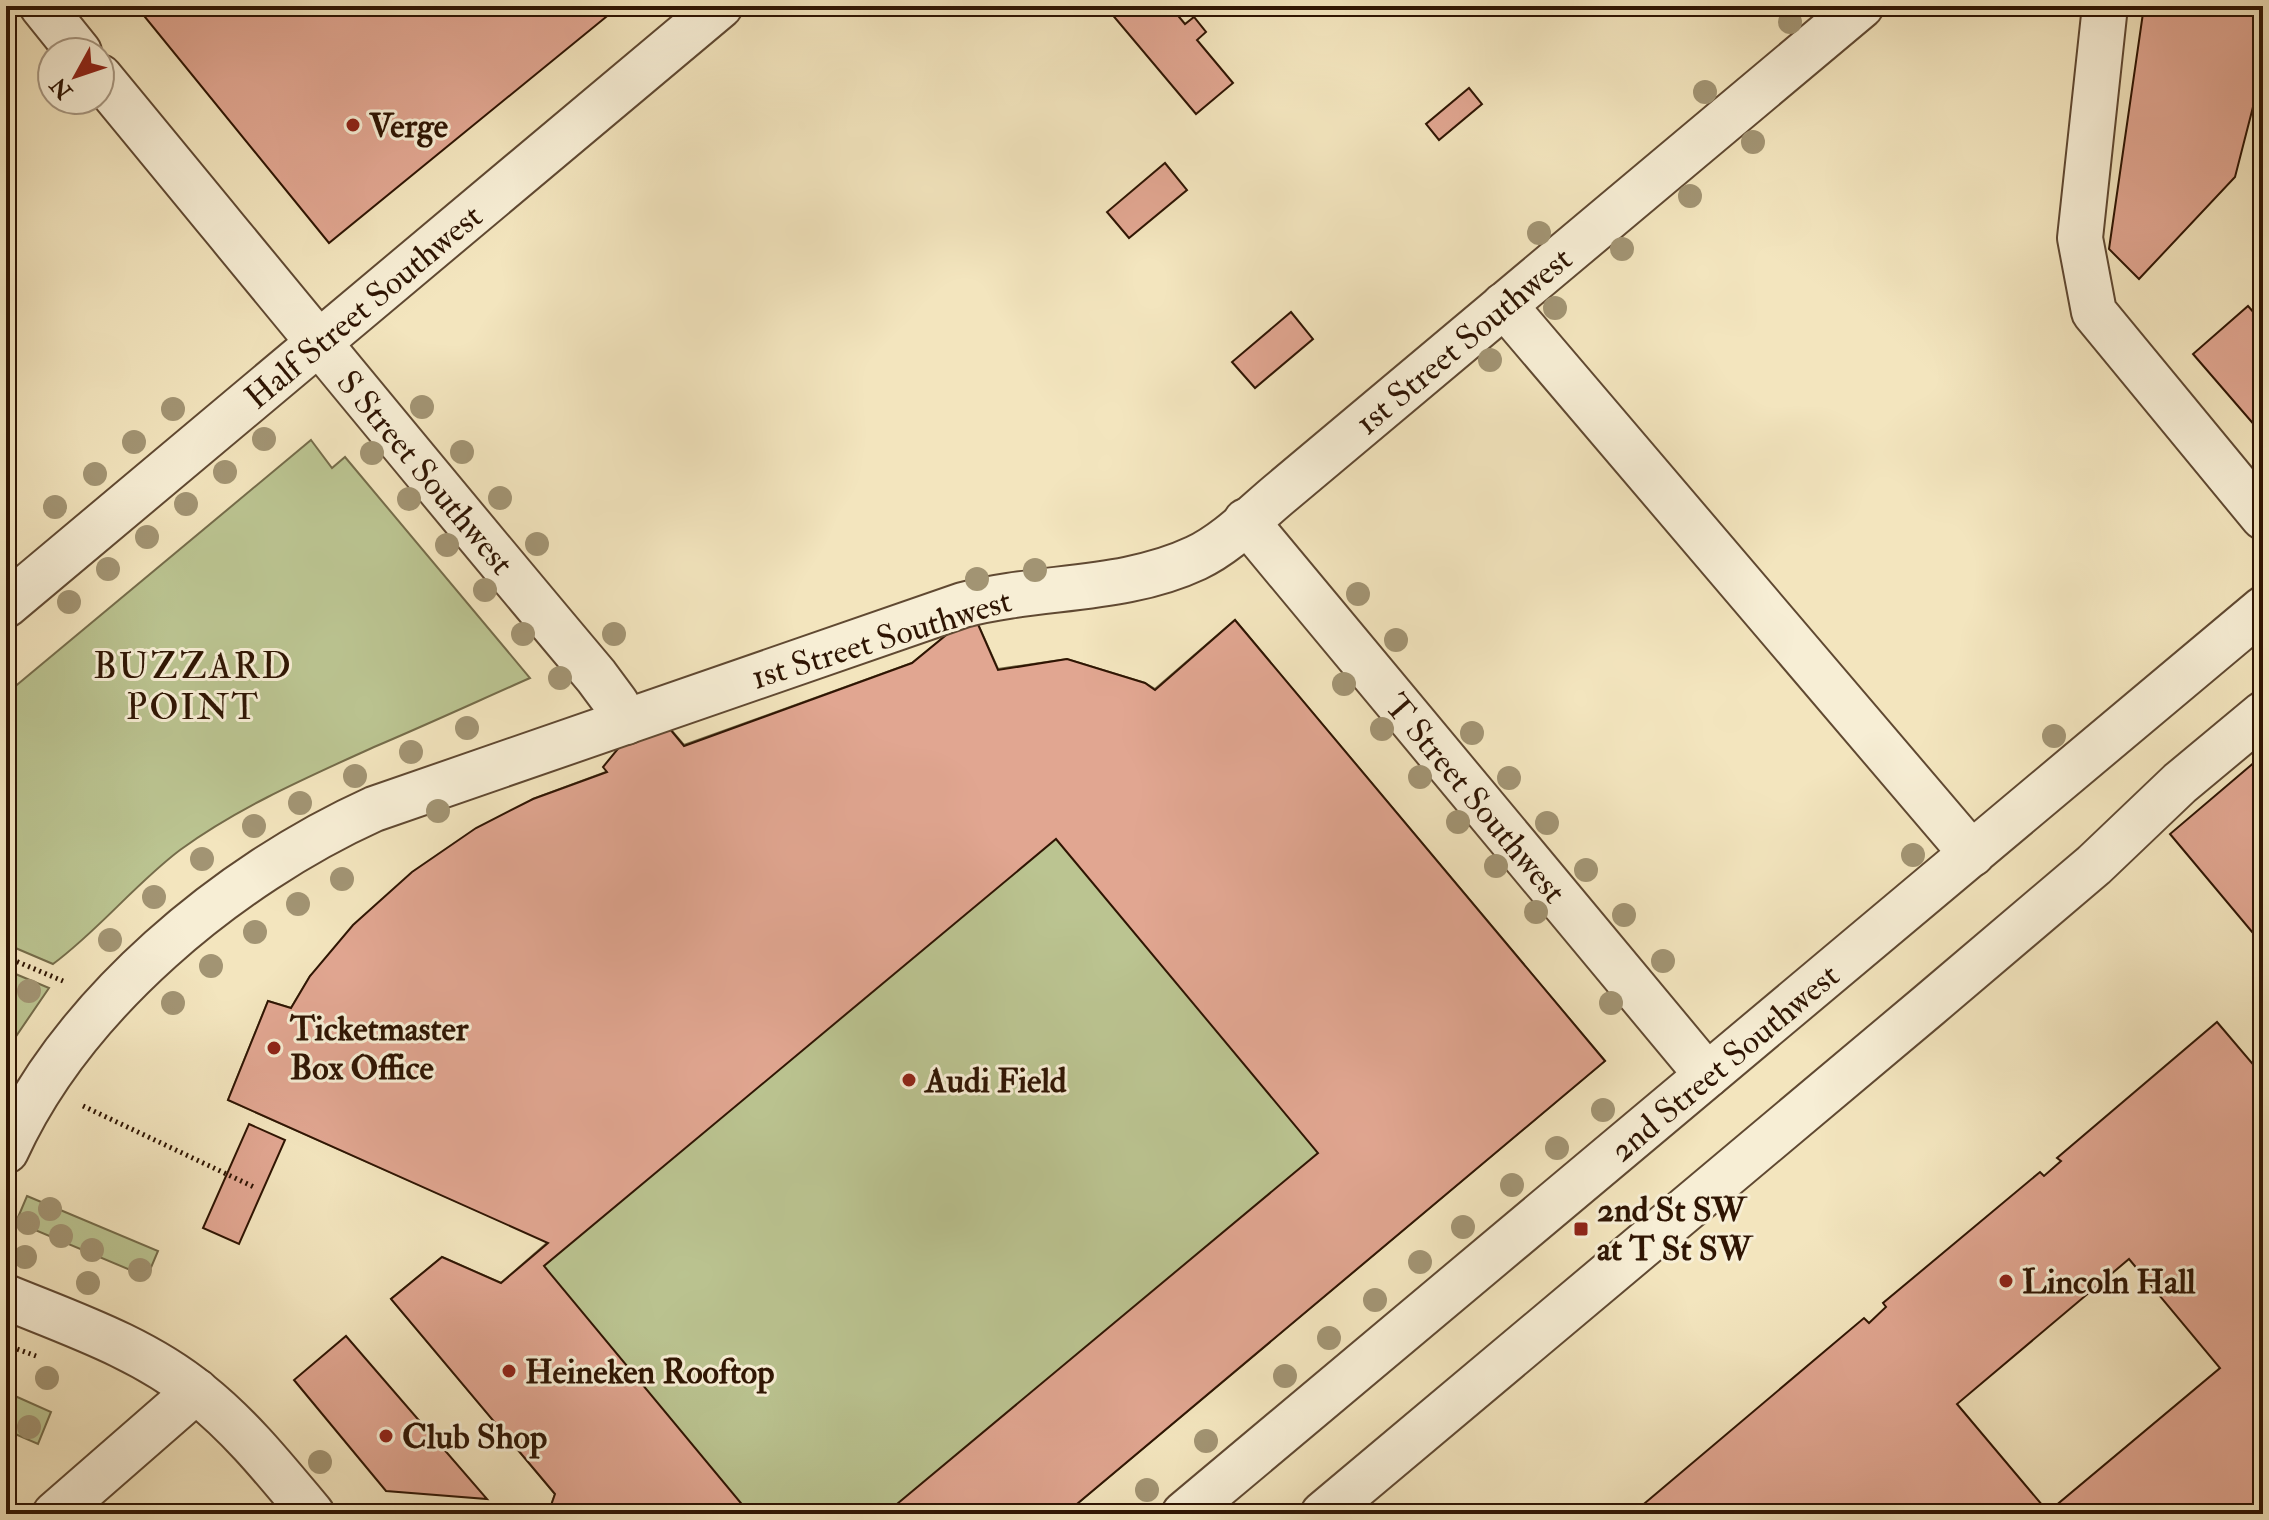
<svg xmlns="http://www.w3.org/2000/svg" width="2269" height="1520" font-family="'IM FELL Double Pica',serif">
	<style>
		.green { fill: #bbc491; stroke: #756c4a; stroke-width: 2 }
		.building { fill: #e1a691; stroke: #2f1503; stroke-width: 2; fill-rule: evenodd }
		.lines { fill: none; stroke-linecap: round; stroke-linejoin: round }
		.minor-casing { stroke: #604932; stroke-width: 48 }
		.path { stroke: #2f1503; stroke-width: 5; stroke-dasharray: 2 4; stroke-linecap: butt }
		.minor { stroke: #f7eed5; stroke-width: 44 }
		.tree { fill: #a29473 }
		.poi-dot { fill: #8f2418; stroke: #f7eed5; stroke-width: 3 }
		.labels { text-anchor: middle; stroke-width: 6; stroke-linejoin: round; paint-order: stroke }
		.poi-label { font-size: 34px; font-weight: bold; fill: #2f1503; stroke: #f7eed5; text-anchor: start }
		.street-label { font-size: 34px; fill: #2f1503; stroke: #f7eed5 }
		.neighbourhood-label { font-size: 36px; letter-spacing: 2px; fill: #2f1503; stroke: #f7eed5 }
	</style>
	<rect width="100%" height="100%" fill="#f3e5be"/>
	<filter id="stains"><feTurbulence type="fractalNoise" baseFrequency=".0025" numOctaves="4"/><feColorMatrix values="0 0 0 0 .2 0 0 0 0 .09 0 0 0 0 .02 0 0 0 .5 -.17"/></filter>
	<radialGradient id="worn" r=".72"><stop offset=".6" stop-color="#630" stop-opacity="0"/><stop offset="1" stop-color="#630" stop-opacity=".3"/></radialGradient>
	<g class="green">
		<path d="M311 440 332 468 345 457 530 678C478 701 426 725 374 747 308 777 239 807 180 850 135 884 99 930 53 964L6 944V694Z"/>
		<polygon points="973,613 998,669 1067,659 1145,683 1155,689 1235,620 1605,1061 1065,1514 548,1514 555,1494 391,1299 442,1257 501,1283 548,1242 228,1100 268,1001 291,1008 310,976 533,799 606,772 660,717 684,745 912,663"/>
		<polygon points="6,970 49,988 6,1051"/>
		<polygon points="27,1196 158,1251 147,1277 16,1222"/>
		<polygon points="6,1392 51,1412 38,1444 6,1430"/>
	</g>
	<g class="building">
		<polygon points="136,6 616,6 617,8 329,243"/>
		<polygon points="1105,6 1170,6 1185,24 1194,17 1206,32 1197,40 1233,83 1196,114"/>
		<polygon points="2144,6 2263,6 2263,68 2235,177 2139,279 2109,249"/>
		<polygon points="1469,88 1482,104 1439,140 1426,124"/>
		<polygon points="1165,163 1187,190 1129,238 1107,212"/>
		<polygon points="2248,306 2263,323 2263,435 2193,354"/>
		<polygon points="1291,312 1313,339 1255,388 1232,362"/>
		<polygon points="973,613 998,670 1067,659 1145,683 1155,690 1235,620 1605,1061 1065,1514 885,1514 1318,1153 1056,839 544,1266 750,1514 548,1514 555,1494 391,1299 442,1257 501,1283 548,1243 228,1100 268,1001 291,1008 310,976 353,925 412,872 476,828 533,799 607,772 603,767 621,745 660,717 684,746 912,663"/>
		<polygon points="2263,755 2263,945 2170,834"/>
		<path d="M2217 1022 2263 1076V1514H1632L1864 1318 1869 1323 1886 1307 1883 1303 2040 1172 2044 1176 2061 1161 2057 1158ZM2129 1259 2220 1368 2048 1512 1957 1404Z"/>
		<polygon points="249,1124 285,1140 239,1244 203,1228"/>
		<polygon points="346,1336 487,1499 386,1491 294,1380"/>
	</g>
	<g class="lines">
		<g class="minor-casing">
			<g id="minor">
				<polyline points="42,6 79,52"/>
				<polyline points="2105,6 2080,238 2094,312 2263,517"/>
				<path d="M100 77C265 277 429 478 596 676L616 703 626 722"/>
				<polyline points="1504,305 1972,854"/>
				<polyline points="1246,521 1707,1075"/>
				<polyline points="6,605 720,6"/>
				<path d="M6 1151C73 1004 228 875 374 809L963 605C1040 585 1124 592 1196 558 1228 543 1256 513 1283 491L1861 6"/>
				<path d="M6 1297C72 1324 143 1348 198 1393 242 1428 276 1471 312 1514"/>
				<polyline points="55,1514 196,1391"/>
				<polyline points="1184,1514 2263,609"/>
				<polyline points="1323,1514 1928,1006 2094,865 2180,783 2263,714"/>
			</g>
		</g>
		<g class="path">
			<polyline points="6,957 63,981"/>
			<polyline points="83,1106 256,1188"/>
			<polyline points="6,1345 36,1356"/>
		</g>
		<use href="#minor" class="minor"/>
	</g>
	<g class="tree">
		<circle cx="1790" cy="22" r="12"/>
		<circle cx="1705" cy="92" r="12"/>
		<circle cx="1753" cy="142" r="12"/>
		<circle cx="1690" cy="196" r="12"/>
		<circle cx="1539" cy="233" r="12"/>
		<circle cx="1622" cy="249" r="12"/>
		<circle cx="1555" cy="308" r="12"/>
		<circle cx="1490" cy="360" r="12"/>
		<circle cx="422" cy="407" r="12"/>
		<circle cx="173" cy="409" r="12"/>
		<circle cx="264" cy="439" r="12"/>
		<circle cx="134" cy="442" r="12"/>
		<circle cx="462" cy="452" r="12"/>
		<circle cx="372" cy="453" r="12"/>
		<circle cx="225" cy="472" r="12"/>
		<circle cx="95" cy="474" r="12"/>
		<circle cx="500" cy="498" r="12"/>
		<circle cx="409" cy="499" r="12"/>
		<circle cx="186" cy="504" r="12"/>
		<circle cx="55" cy="507" r="12"/>
		<circle cx="147" cy="537" r="12"/>
		<circle cx="537" cy="544" r="12"/>
		<circle cx="447" cy="545" r="12"/>
		<circle cx="108" cy="569" r="12"/>
		<circle cx="1035" cy="570" r="12"/>
		<circle cx="977" cy="579" r="12"/>
		<circle cx="485" cy="590" r="12"/>
		<circle cx="1358" cy="594" r="12"/>
		<circle cx="69" cy="602" r="12"/>
		<circle cx="523" cy="634" r="12"/>
		<circle cx="614" cy="634" r="12"/>
		<circle cx="1396" cy="640" r="12"/>
		<circle cx="560" cy="678" r="12"/>
		<circle cx="1344" cy="684" r="12"/>
		<circle cx="467" cy="728" r="12"/>
		<circle cx="1382" cy="729" r="12"/>
		<circle cx="1472" cy="733" r="12"/>
		<circle cx="2054" cy="736" r="12"/>
		<circle cx="411" cy="752" r="12"/>
		<circle cx="355" cy="776" r="12"/>
		<circle cx="1420" cy="777" r="12"/>
		<circle cx="1509" cy="778" r="12"/>
		<circle cx="300" cy="803" r="12"/>
		<circle cx="438" cy="811" r="12"/>
		<circle cx="1458" cy="822" r="12"/>
		<circle cx="1547" cy="823" r="12"/>
		<circle cx="254" cy="826" r="12"/>
		<circle cx="1913" cy="855" r="12"/>
		<circle cx="202" cy="859" r="12"/>
		<circle cx="1496" cy="866" r="12"/>
		<circle cx="1586" cy="870" r="12"/>
		<circle cx="342" cy="879" r="12"/>
		<circle cx="154" cy="897" r="12"/>
		<circle cx="298" cy="904" r="12"/>
		<circle cx="1536" cy="912" r="12"/>
		<circle cx="1624" cy="915" r="12"/>
		<circle cx="255" cy="932" r="12"/>
		<circle cx="110" cy="940" r="12"/>
		<circle cx="1663" cy="961" r="12"/>
		<circle cx="211" cy="966" r="12"/>
		<circle cx="29" cy="991" r="12"/>
		<circle cx="173" cy="1003" r="12"/>
		<circle cx="1611" cy="1003" r="12"/>
		<circle cx="1603" cy="1110" r="12"/>
		<circle cx="1557" cy="1148" r="12"/>
		<circle cx="1512" cy="1185" r="12"/>
		<circle cx="50" cy="1209" r="12"/>
		<circle cx="28" cy="1223" r="12"/>
		<circle cx="1463" cy="1227" r="12"/>
		<circle cx="61" cy="1236" r="12"/>
		<circle cx="92" cy="1250" r="12"/>
		<circle cx="25" cy="1257" r="12"/>
		<circle cx="1420" cy="1262" r="12"/>
		<circle cx="140" cy="1270" r="12"/>
		<circle cx="88" cy="1283" r="12"/>
		<circle cx="1375" cy="1300" r="12"/>
		<circle cx="1329" cy="1338" r="12"/>
		<circle cx="1285" cy="1376" r="12"/>
		<circle cx="47" cy="1378" r="12"/>
		<circle cx="29" cy="1427" r="12"/>
		<circle cx="1206" cy="1441" r="12"/>
		<circle cx="320" cy="1462" r="12"/>
		<circle cx="1147" cy="1490" r="12"/>
	</g>
	<g class="poi-dot">
		<circle cx="353" cy="125" r="8"/>
		<circle cx="274" cy="1048" r="8"/>
		<circle cx="909" cy="1080" r="8"/>
		<rect x="1573" y="1221" width="16" height="16" rx="4"/>
		<circle cx="2006" cy="1281" r="8"/>
		<circle cx="509" cy="1371" r="8"/>
		<circle cx="386" cy="1436" r="8"/>
	</g>
	<g class="labels">
		<g class="poi-label">
			<text x="369" y="137">Verge</text>
			<text x="290" y="1040">Ticketmaster<tspan x="290" dy="39">Box Office</tspan></text>
			<text x="925" y="1092">Audi Field</text>
			<text x="1597" y="1221">2nd St SW<tspan x="1597" dy="39">at T St SW</tspan></text>
			<text x="2022" y="1293">Lincoln Hall</text>
			<text x="525" y="1383">Heineken Rooftop</text>
			<text x="402" y="1448">Club Shop</text>
		</g>
		<g class="street-label">
			<text transform="translate(363 306) rotate(-40)" y="12">Half Street Southwest</text>
			<text transform="translate(1463 340) rotate(-40)" y="12">1st Street Southwest</text>
			<text transform="translate(426 472) rotate(50)" y="12">S Street Southwest</text>
			<text transform="translate(881 638) rotate(-17)" y="12">1st Street Southwest</text>
			<text transform="translate(1476 798) rotate(50)" y="12">T Street Southwest</text>
			<text transform="translate(1724 1062) rotate(-40)" y="12">2nd Street Southwest</text>
		</g>
		<g class="neighbourhood-label">
			<text x="193" y="678">BUZZARD<tspan x="193" dy="41">POINT</tspan></text>
		</g>
	</g>
	<rect width="2269" height="1520" fill="none" stroke="#f3e5be" stroke-width="32"/>
	<rect x="8" y="8" width="2253" height="1504" fill="none" stroke="#2f1503" stroke-width="4"/>
	<rect x="16" y="16" width="2237" height="1488" fill="none" stroke="#2f1503" stroke-width="2"/>
	<g transform="translate(76 76) rotate(230)"><circle r="38" fill="#f7eed5" stroke="#a79781" stroke-width="2"/>
	<path d="M0-6L14 30L0 20L-14 30Z" fill="#8f2418"/>
	<text y="-12" font-size="22" font-weight="bold" text-anchor="middle" fill="#2f1503">N</text>
	</g>
	<rect width="100%" height="100%" filter="url(#stains)"/>
	<rect width="100%" height="100%" fill="url(#worn)"/>
</svg>
